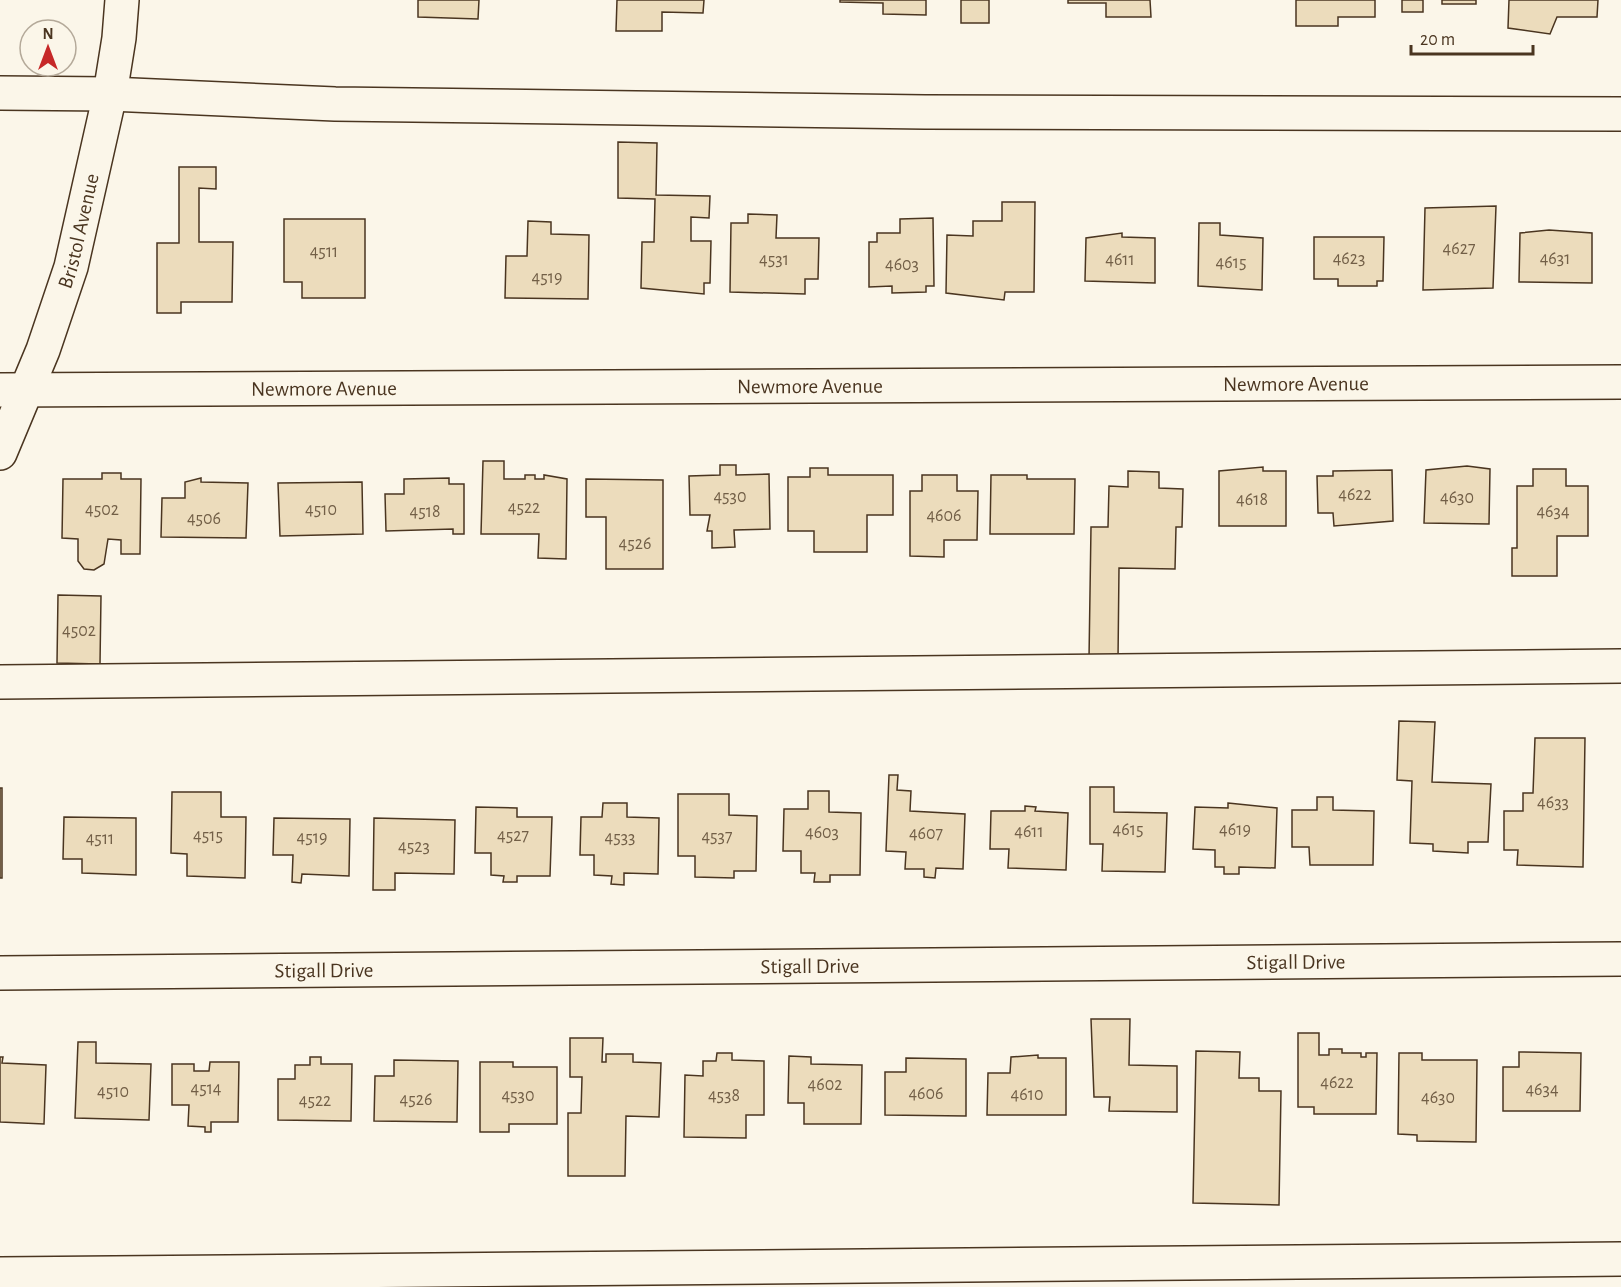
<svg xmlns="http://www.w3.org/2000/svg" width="1621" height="1287" font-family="'Alegreya Sans',sans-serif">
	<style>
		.building { fill: #ecdcbc; stroke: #4a3520; stroke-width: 1.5 }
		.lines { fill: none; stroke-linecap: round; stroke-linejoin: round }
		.minor-casing { stroke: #4a3520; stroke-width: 36 }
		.minor { stroke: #fbf6e9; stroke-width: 33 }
		.labels { text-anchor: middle; stroke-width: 4.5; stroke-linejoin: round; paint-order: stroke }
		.number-label { font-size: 18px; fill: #725f47 }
		.street-label { font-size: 21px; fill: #4a3520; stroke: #fbf6e9 }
	</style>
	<rect width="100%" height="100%" fill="#fbf6e9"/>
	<g class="building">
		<polygon points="418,0 479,0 478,19 418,17"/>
		<polygon points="617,0 704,0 703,13 662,12 662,31 616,31"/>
		<polygon points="840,0 926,0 926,15 883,14 883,3 840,2"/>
		<rect x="961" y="0" width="28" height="23"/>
		<polygon points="1068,0 1150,0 1151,17 1106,17 1106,3 1068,3"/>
		<polygon points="1296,0 1375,0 1375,17 1338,17 1338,26 1296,26"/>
		<rect x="1402" y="0" width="21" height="12"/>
		<rect x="1442" y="0" width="34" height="4"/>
		<polygon points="1509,0 1598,0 1597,17 1557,17 1550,34 1508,28"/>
		<polygon points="618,142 657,143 656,195 710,196 709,218 691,217 691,241 711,241 710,283 704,283 704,294 641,288 642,242 654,242 655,199 618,198"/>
		<polygon points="179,167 216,167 216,189 199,188 199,242 233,242 232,302 181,302 181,313 157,313 157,243 179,243"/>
		<polygon points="1002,202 1035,202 1034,292 1005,292 1004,300 946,293 947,235 973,236 973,221 1002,221"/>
		<polygon points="1496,206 1493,288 1423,290 1425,208"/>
		<polygon points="748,214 777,215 776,238 819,238 818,279 805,279 805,294 730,292 731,223 748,223"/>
		<polygon points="933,218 934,286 926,286 926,292 892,293 892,286 869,287 869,242 877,242 877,233 900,233 900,219"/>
		<polygon points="284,219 365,219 365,298 302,298 302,282 284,282"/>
		<polygon points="528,221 551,222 551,234 589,235 588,299 505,298 506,256 527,256"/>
		<polygon points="1199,223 1220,223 1220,235 1263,238 1262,290 1198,286"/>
		<polygon points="1549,230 1592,233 1592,283 1519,282 1520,233"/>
		<polygon points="1122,233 1122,237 1155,238 1155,283 1085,281 1086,238"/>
		<polygon points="1314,237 1384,237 1383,281 1377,281 1377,286 1338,286 1338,279 1314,279"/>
		<polygon points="483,461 504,461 504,479 525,479 525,475 535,475 535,479 544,479 544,475 567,479 566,559 538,558 539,534 481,534"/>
		<polygon points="720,465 736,465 736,475 769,474 770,529 734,530 735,547 712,548 712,531 707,531 710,515 690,515 689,476 720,475"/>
		<polygon points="1467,466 1490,469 1489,524 1424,523 1426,470"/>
		<polygon points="1263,467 1263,471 1286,471 1286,526 1219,526 1219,471"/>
		<polygon points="810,468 828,468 828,475 893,475 893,515 867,515 867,552 814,552 814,531 788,531 788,477 810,477"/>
		<polygon points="1533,469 1566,469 1566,486 1588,486 1588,536 1557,536 1557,576 1512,576 1512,548 1517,548 1517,486 1533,486"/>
		<polygon points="1392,470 1393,521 1334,526 1333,513 1318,513 1317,476 1333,476 1333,471"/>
		<polygon points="1128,471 1159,472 1159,488 1183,489 1182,527 1176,527 1175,569 1119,568 1118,660 1089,659 1091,527 1108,527 1109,486 1128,487"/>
		<polygon points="102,473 121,473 121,479 141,479 140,554 121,554 121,540 108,539 104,564 94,570 84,569 78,561 78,539 62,538 63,479 102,479"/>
		<polygon points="922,475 957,475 957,491 978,491 977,540 944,540 944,557 910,556 910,491 922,491"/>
		<polygon points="991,475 1027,475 1027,479 1075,479 1074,534 990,534"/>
		<polygon points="201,478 201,482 248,483 246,538 161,537 162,498 185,498 185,482"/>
		<polygon points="449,478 449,484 464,484 464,534 453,534 453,529 386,531 385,494 404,494 404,479"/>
		<polygon points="586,479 663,480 663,569 606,569 606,517 586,517"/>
		<polygon points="362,482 363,534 280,536 278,483"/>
		<polygon points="58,595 101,596 100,664 57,663"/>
		<polygon points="1399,721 1435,722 1432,782 1491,784 1488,842 1468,842 1468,853 1433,851 1433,844 1410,843 1412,781 1397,780"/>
		<polygon points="1535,738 1585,738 1583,867 1517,865 1518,850 1504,850 1504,811 1523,811 1523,793 1533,793"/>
		<polygon points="889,775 898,775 897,790 911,791 910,811 965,814 963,869 936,868 935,878 924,877 924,869 905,869 906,852 886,851"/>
		<polygon points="1090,787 1114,787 1114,812 1167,813 1165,872 1102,871 1103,844 1090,844"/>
		<rect x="0" y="788" width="2" height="90"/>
		<polygon points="808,791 829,791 829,812 861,813 860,875 830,875 830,882 814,882 815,873 801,873 801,851 783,851 784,809 808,809"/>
		<polygon points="172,792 221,792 221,817 246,817 245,878 187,876 187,854 171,853"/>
		<polygon points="678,794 729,794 729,815 757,816 756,871 734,871 734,878 695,877 695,856 678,856"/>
		<polygon points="1317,797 1333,797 1333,810 1374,811 1373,865 1310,865 1309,847 1292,847 1292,810 1317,810"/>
		<polygon points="603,803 627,803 627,817 659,818 658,874 624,873 624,885 611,884 612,876 594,875 594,855 580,855 581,817 602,817"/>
		<polygon points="1228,803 1277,808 1275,868 1239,867 1239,874 1224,874 1224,867 1215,867 1215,850 1193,849 1195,807 1228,808"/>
		<polygon points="1025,806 1036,807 1035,811 1068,813 1066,870 1008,868 1009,849 990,849 991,811 1025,811"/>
		<polygon points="476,807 517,808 517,817 552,817 550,876 517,876 517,882 503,882 504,876 491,875 491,853 475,853"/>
		<polygon points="64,817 136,818 136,875 82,873 82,859 63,859"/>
		<polygon points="274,818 350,819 349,876 302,874 301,883 292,882 293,855 273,855"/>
		<polygon points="374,818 455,820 454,874 395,873 395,890 373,890"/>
		<polygon points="1091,1019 1130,1019 1129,1065 1177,1066 1177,1112 1109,1111 1110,1097 1094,1097"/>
		<polygon points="1298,1033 1319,1033 1319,1055 1329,1055 1329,1049 1342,1049 1342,1053 1361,1053 1361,1057 1366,1057 1366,1053 1377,1053 1376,1114 1314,1114 1314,1107 1298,1107"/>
		<polygon points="570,1038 603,1038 602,1062 606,1062 606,1054 633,1054 633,1062 661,1063 659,1117 626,1116 625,1176 568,1176 568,1113 581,1113 582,1077 570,1077"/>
		<polygon points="78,1042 96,1042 96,1063 151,1064 149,1120 75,1118"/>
		<polygon points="1196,1051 1240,1052 1239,1078 1259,1078 1259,1091 1281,1091 1279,1205 1193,1203"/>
		<polygon points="1519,1052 1581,1053 1580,1111 1503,1111 1503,1067 1519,1067"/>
		<polygon points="717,1053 732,1053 732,1060 764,1061 764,1115 746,1115 746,1138 684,1137 685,1075 703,1076 703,1061 716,1061"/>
		<polygon points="1399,1053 1422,1053 1422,1060 1477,1060 1476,1142 1417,1141 1417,1135 1398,1134"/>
		<polygon points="1038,1055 1038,1058 1066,1058 1066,1115 987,1115 988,1073 1010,1073 1011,1057"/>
		<polygon points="789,1056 811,1057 811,1064 862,1065 861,1124 804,1124 804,1103 788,1103"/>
		<polygon points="0,1057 3,1057 2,1063 46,1065 44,1124 0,1122"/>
		<polygon points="310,1057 321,1057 321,1064 352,1064 351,1121 278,1120 278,1079 295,1079 295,1065 310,1065"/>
		<polygon points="906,1058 966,1059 966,1116 885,1115 885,1072 906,1072"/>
		<polygon points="394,1060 458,1061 457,1122 374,1121 375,1076 394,1076"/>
		<polygon points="210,1062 239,1062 238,1122 211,1122 211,1132 205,1132 205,1127 188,1126 189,1105 172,1105 172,1064 194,1064 194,1071 209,1071"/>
		<polygon points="480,1062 513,1062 513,1067 557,1067 557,1124 509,1124 509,1132 480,1132"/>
	</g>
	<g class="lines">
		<g class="minor-casing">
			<g id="minor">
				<polyline points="0,93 110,94 335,104 925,112 1621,114"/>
				<path id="s1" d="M0 390 1621 382"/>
				<path id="s2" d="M0 453 43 350 71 267 110 94 119 38 122 0"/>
				<polyline points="0,682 1621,666"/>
				<path id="s3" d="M0 973 1621 959"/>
				<polyline points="0,1274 1621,1259"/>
			</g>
		</g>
		<use href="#minor" class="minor"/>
	</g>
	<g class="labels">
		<g class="number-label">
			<text x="1459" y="254">4627</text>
			<text x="324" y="257">4511</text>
			<text x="1349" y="264">4623</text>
			<text x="1555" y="264">4631</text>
			<text x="774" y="265">4531</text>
			<text x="1120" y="265">4611</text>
			<text x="1231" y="268">4615</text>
			<text x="902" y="270">4603</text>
			<text x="547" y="283">4519</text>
			<text x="1355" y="500">4622</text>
			<text x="730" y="502">4530</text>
			<text x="1457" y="503">4630</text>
			<text x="1252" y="505">4618</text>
			<text x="524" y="513">4522</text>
			<text x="102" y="515">4502</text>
			<text x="321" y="515">4510</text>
			<text x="425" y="517">4518</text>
			<text x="1553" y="517">4634</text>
			<text x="944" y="521">4606</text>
			<text x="204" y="524">4506</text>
			<text x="635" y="549">4526</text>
			<text x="79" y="636">4502</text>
			<text x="1553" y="808">4633</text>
			<text x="1128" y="835">4615</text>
			<text x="1235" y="835">4619</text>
			<text x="1029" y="837">4611</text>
			<text x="822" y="838">4603</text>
			<text x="926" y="839">4607</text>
			<text x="208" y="841">4515</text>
			<text x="513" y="841">4527</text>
			<text x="717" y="842">4537</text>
			<text x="312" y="843">4519</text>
			<text x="620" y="843">4533</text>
			<text x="100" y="844">4511</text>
			<text x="414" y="852">4523</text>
			<text x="1337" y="1088">4622</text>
			<text x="825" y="1090">4602</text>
			<text x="206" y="1094">4514</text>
			<text x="1542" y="1095">4634</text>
			<text x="113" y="1097">4510</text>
			<text x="926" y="1099">4606</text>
			<text x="1027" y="1100">4610</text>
			<text x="518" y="1101">4530</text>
			<text x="724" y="1101">4538</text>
			<text x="1438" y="1103">4630</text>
			<text x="416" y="1105">4526</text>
			<text x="315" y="1106">4522</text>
		</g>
		<g class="street-label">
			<text dy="7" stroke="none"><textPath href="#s2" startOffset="236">Bristol Avenue</textPath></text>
			<text dy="7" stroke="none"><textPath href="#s1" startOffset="1296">Newmore Avenue</textPath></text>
			<text dy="7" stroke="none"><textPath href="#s1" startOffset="810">Newmore Avenue</textPath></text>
			<text dy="7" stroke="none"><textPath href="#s1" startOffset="324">Newmore Avenue</textPath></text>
			<text dy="7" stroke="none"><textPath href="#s3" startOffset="1296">Stigall Drive</textPath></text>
			<text dy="7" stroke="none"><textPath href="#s3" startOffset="810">Stigall Drive</textPath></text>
			<text dy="7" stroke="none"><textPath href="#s3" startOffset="324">Stigall Drive</textPath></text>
		</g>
	</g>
	<g transform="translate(48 48)"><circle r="28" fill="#fbf6e9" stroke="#b4a999" stroke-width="1.5"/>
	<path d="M0-4.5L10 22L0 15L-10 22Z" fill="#c62828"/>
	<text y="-9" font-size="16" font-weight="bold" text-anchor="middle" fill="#4a3520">N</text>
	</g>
	<path d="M1411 45v9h122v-9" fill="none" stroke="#4a3520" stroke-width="3"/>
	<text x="1420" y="45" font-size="18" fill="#4a3520" stroke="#fbf6e9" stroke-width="4.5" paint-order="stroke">20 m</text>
</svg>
